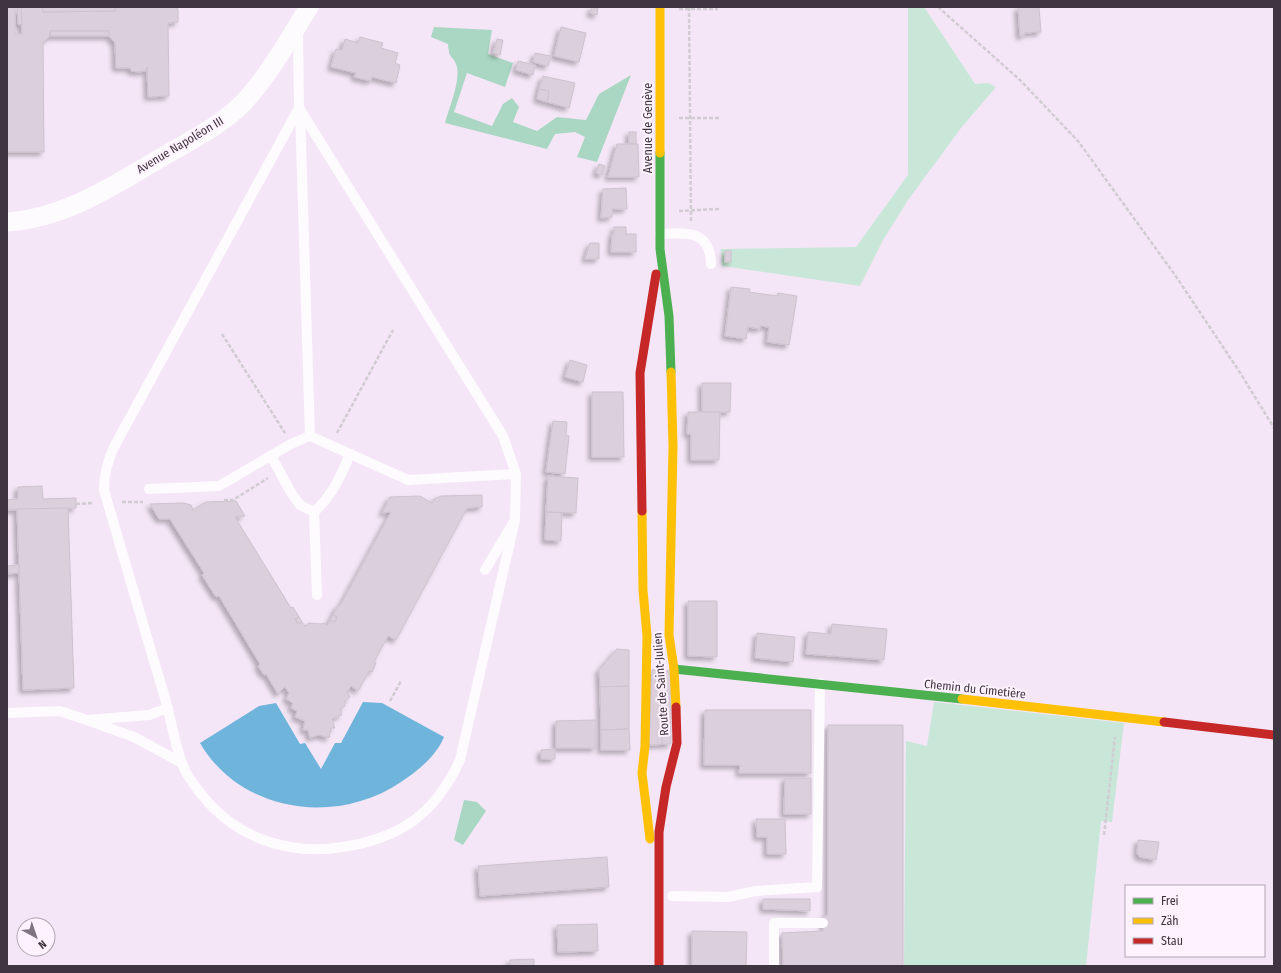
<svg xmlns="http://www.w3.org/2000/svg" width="1281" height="973" font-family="'Fira Sans Condensed',sans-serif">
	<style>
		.green { fill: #c8e7d8 }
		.forest { fill: #a9d7c3 }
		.water { fill: #6fb4db }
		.building { fill: #dbcfdc; stroke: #cdc2ce; filter: url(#shadow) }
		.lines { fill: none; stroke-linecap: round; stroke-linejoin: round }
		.path { stroke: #d1cbd2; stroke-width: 2.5; stroke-dasharray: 4 2; stroke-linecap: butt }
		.lane { stroke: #fdfbfe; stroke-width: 10 }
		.street { stroke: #fdfbfe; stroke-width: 19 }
		.fast { stroke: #4caf50; stroke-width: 9 }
		.slow { stroke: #ffc107; stroke-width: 9 }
		.jam { stroke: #c62828; stroke-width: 9 }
		.labels { text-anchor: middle; stroke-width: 4; stroke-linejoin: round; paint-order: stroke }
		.street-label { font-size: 12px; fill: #3f3540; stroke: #fdf2fe }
	</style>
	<defs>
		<filter id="shadow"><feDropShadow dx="-3.5" dy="3.5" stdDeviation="2" flood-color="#0004"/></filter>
	</defs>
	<rect width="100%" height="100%" fill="#f4e6f6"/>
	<g class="green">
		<polygon points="908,7 924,7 975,84 988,83 996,87 961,128 908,200 883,240 860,286 722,266 721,249 856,247 908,175"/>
		<polygon points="934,702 1124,723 1112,822 1101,821 1086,966 904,966 906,741 927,746"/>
	</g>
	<g class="forest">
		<path d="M434 27 492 30 488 54 513 63 505 87 467 73 454 112 492 126 503 104 512 98 519 107 513 122 537 131 557 117 586 120 599 94 631 75 597 162 577 157 585 137 575 132 555 134 547 149 445 123C449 108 462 78 456 64 452 54 449 60 448 44L431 37Z"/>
		<polygon points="464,800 477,802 486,811 463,845 454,840"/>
	</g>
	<path class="water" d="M363 702 382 703 444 737C436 756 418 771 401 782 336 826 241 813 200 743L259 706 276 703 300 744 305 743 321 769 335 743H341Z"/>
	<g class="building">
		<polygon points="7,7 15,7 15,34 22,34 21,7 42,7 43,12 115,11 115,7 175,7 178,9 178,22 168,23 169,96 148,97 147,67 146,71 138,72 131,71 130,68 116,68 115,43 109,36 109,31 50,31 50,36 43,43 44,152 7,152"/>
		<polygon points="17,7 21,7 22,25 18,24"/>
		<polygon points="42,7 115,7 115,11 43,12"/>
		<polygon points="592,7 598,8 597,15 590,13"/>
		<polygon points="1018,7 1039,7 1041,32 1024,33 1024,36 1020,36"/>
		<polygon points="561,27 586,33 579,62 554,56"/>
		<rect x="50" y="31" width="59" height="5"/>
		<polygon points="360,37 383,43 381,48 398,53 395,63 400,65 396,83 372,77 371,81 354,77 356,73 331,67 336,49 342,50 345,39 358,43"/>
		<polygon points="497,39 503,40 500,55 493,53"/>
		<polygon points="535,53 551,56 548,66 533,62"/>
		<polygon points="518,61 535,65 533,75 516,70"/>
		<polygon points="543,76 575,83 569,108 547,102 549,91 539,89"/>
		<polygon points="539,89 549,91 547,102 537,99"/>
		<rect x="629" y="132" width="7" height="12"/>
		<polygon points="617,144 638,144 639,177 608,177"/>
		<polygon points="599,164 605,166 602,175 596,173"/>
		<polygon points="626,188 627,209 612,209 612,217 601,218 603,189"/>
		<polygon points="614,227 626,227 626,234 636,234 636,252 611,252 612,234 614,234"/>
		<polygon points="590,243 599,243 599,259 585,259"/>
		<rect x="725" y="251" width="6" height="11"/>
		<polygon points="731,287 750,289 749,292 777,296 778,293 797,296 789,345 767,342 769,327 760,326 760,329 748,327 746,339 725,336"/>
		<polygon points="570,360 587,365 583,382 565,377"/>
		<polygon points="702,383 731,383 730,412 702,412"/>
		<polygon points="592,392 623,392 624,457 592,457"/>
		<polygon points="688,412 720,412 719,460 691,460 691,434 687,434"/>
		<polygon points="553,421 567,422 566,435 569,436 565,474 546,472"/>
		<polygon points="548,476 578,478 576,513 546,512"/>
		<polygon points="42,486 43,499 76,498 76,508 7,510 7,500 18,499 18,487"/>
		<polygon points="482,495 482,507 468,508 466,510 396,640 388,636 374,662 376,663 372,672 369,671 358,691 351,686 347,692 350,697 344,702 345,706 340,709 342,715 332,719 335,728 331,728 329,738 319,735 310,738 308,730 303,730 305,721 295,717 297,711 291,708 293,703 286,699 289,693 285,687 278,694 266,674 264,675 258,666 260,664 219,596 216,597 202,575 204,573 170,519 159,519 150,504 184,503 191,505 193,510 206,502 236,501 245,516 235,517 291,608 293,607 299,617 295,619 298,624 302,622 305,626 309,623 322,624 323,623 328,625 330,620 335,622 337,617 333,615 338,605 340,606 391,512 382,513 390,497 420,496 432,503 434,499 441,496"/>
		<polygon points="68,508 74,688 23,690 17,509"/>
		<polygon points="546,512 562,513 561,541 545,540"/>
		<polygon points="19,565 19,573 7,574 7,566"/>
		<polygon points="688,601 717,601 717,657 688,656"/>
		<polygon points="333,615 337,617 335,622 330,620"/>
		<polygon points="299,617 302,622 298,624 295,619"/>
		<polygon points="832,624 887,629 884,660 806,654 808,632 831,634"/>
		<polygon points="757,633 795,637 793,662 755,658"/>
		<polygon points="617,649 629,650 629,686 600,687 599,670"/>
		<polygon points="652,670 671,671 671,744 649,745"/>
		<polygon points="652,670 664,671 662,744 649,745"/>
		<polygon points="629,686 629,729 601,730 600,687"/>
		<polygon points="705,710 811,710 811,773 739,773 740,765 704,765"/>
		<polygon points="596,720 596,748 556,748 556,721"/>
		<polygon points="828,725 903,725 903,966 783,966 782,933 823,931 824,916 828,915"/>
		<polygon points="629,729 630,750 601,750 601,730"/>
		<polygon points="555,749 555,759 541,759 541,750"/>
		<polygon points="785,778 811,778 811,814 784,814"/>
		<polygon points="756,819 785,819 786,854 767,854 767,837 757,837"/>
		<polygon points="1138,840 1159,842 1156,860 1139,857 1139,855 1137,854"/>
		<polygon points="607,857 609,887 480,896 478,866"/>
		<polygon points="763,899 810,899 810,911 763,909"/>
		<polygon points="597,924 598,951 558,952 557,925"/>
		<polygon points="692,931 747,932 746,966 692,966"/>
		<polygon points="534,959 534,966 510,966 510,960"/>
	</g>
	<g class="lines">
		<g class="path">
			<polyline points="689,7 691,221"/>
			<polyline points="938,7 1020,80 1078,141 1175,275 1239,371 1274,428"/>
			<polyline points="679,9 718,9"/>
			<polyline points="679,118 719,118"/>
			<polyline points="679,211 719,209"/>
			<polyline points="222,334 285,433"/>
			<polyline points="337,433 393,330"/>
			<polyline points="224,500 233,500 268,478"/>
			<polyline points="122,502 143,502"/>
			<polyline points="76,504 93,503"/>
			<polyline points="390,701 401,681"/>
			<polyline points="1104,835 1115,737"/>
		</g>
		<g class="lane">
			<polyline points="298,30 299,108 503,436 516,474 515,520 485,570"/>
			<path d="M299 108 114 447C107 462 104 474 104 490 120 546 137 602 153 658 158 675 164 692 168 710 173 729 176 750 184 768 188 778 195 786 202 795 236 838 289 856 343 847 401 838 435 814 460 760L515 520"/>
			<polyline points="300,110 310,436"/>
			<path d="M660 234C686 233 710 229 711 264"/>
			<polyline points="271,456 292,494 300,505 314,512"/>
			<polyline points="149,489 219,486 291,444 310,436 408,480 516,474"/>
			<path d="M317 595 314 512C332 496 341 476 350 454"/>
			<polyline points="168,708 149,715 87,720 134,737 182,763"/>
			<polyline points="7,713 60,711 87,720"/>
			<polyline points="672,896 728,897 755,891 817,887 820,683"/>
			<polyline points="774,966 774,923 823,923"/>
		</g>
		<path class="street" d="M7 222C66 218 114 185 164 156 191 140 220 126 242 104 268 77 289 39 309 7"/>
		<g class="fast">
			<polyline points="660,153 660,249 669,316 671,372"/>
			<polyline points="674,669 962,699"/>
		</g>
		<g class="slow">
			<polyline points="660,7 660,153"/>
			<polyline points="671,372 673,447 669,635 674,669 676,707"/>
			<polyline points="642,511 643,590 647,636 645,746 642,773 650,839"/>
			<polyline points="962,699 1164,722"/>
		</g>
		<g class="jam">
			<polyline points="642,511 640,373 656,274"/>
			<polyline points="1164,722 1274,735"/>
			<polyline points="659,966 659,832 666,787 677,743 676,707"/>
		</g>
	</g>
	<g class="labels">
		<g class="street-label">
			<text transform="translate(648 128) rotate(-90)" y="4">Avenue de Genève</text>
			<text transform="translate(180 145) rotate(-31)" y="4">Avenue Napoléon III</text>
			<text transform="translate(661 684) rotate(-94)" y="4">Route de Saint-Julien</text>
			<text transform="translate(975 689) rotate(6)" y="4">Chemin du Cimetière</text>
		</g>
	</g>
	<rect width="1281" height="973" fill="none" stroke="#3f3540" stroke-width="16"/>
	<rect x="1125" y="885" width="140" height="72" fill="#fdf2fe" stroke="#b1a6b2"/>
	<rect x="1133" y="898" width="20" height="6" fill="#4caf50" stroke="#b1a6b2"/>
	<text x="1161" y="905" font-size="12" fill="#3f3540">Frei</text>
	<rect x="1133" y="918" width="20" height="6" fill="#ffc107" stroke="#b1a6b2"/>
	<text x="1161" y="925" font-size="12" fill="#3f3540">Zäh</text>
	<rect x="1133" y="938" width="20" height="6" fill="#c62828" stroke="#b1a6b2"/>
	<text x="1161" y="945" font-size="12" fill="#3f3540">Stau</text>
	<g transform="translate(36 937) rotate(140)"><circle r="19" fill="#fdf2fe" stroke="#b1a6b2"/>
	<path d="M0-3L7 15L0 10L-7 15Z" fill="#7e7380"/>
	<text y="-6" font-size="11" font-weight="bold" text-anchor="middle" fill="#3f3540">N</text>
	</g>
</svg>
